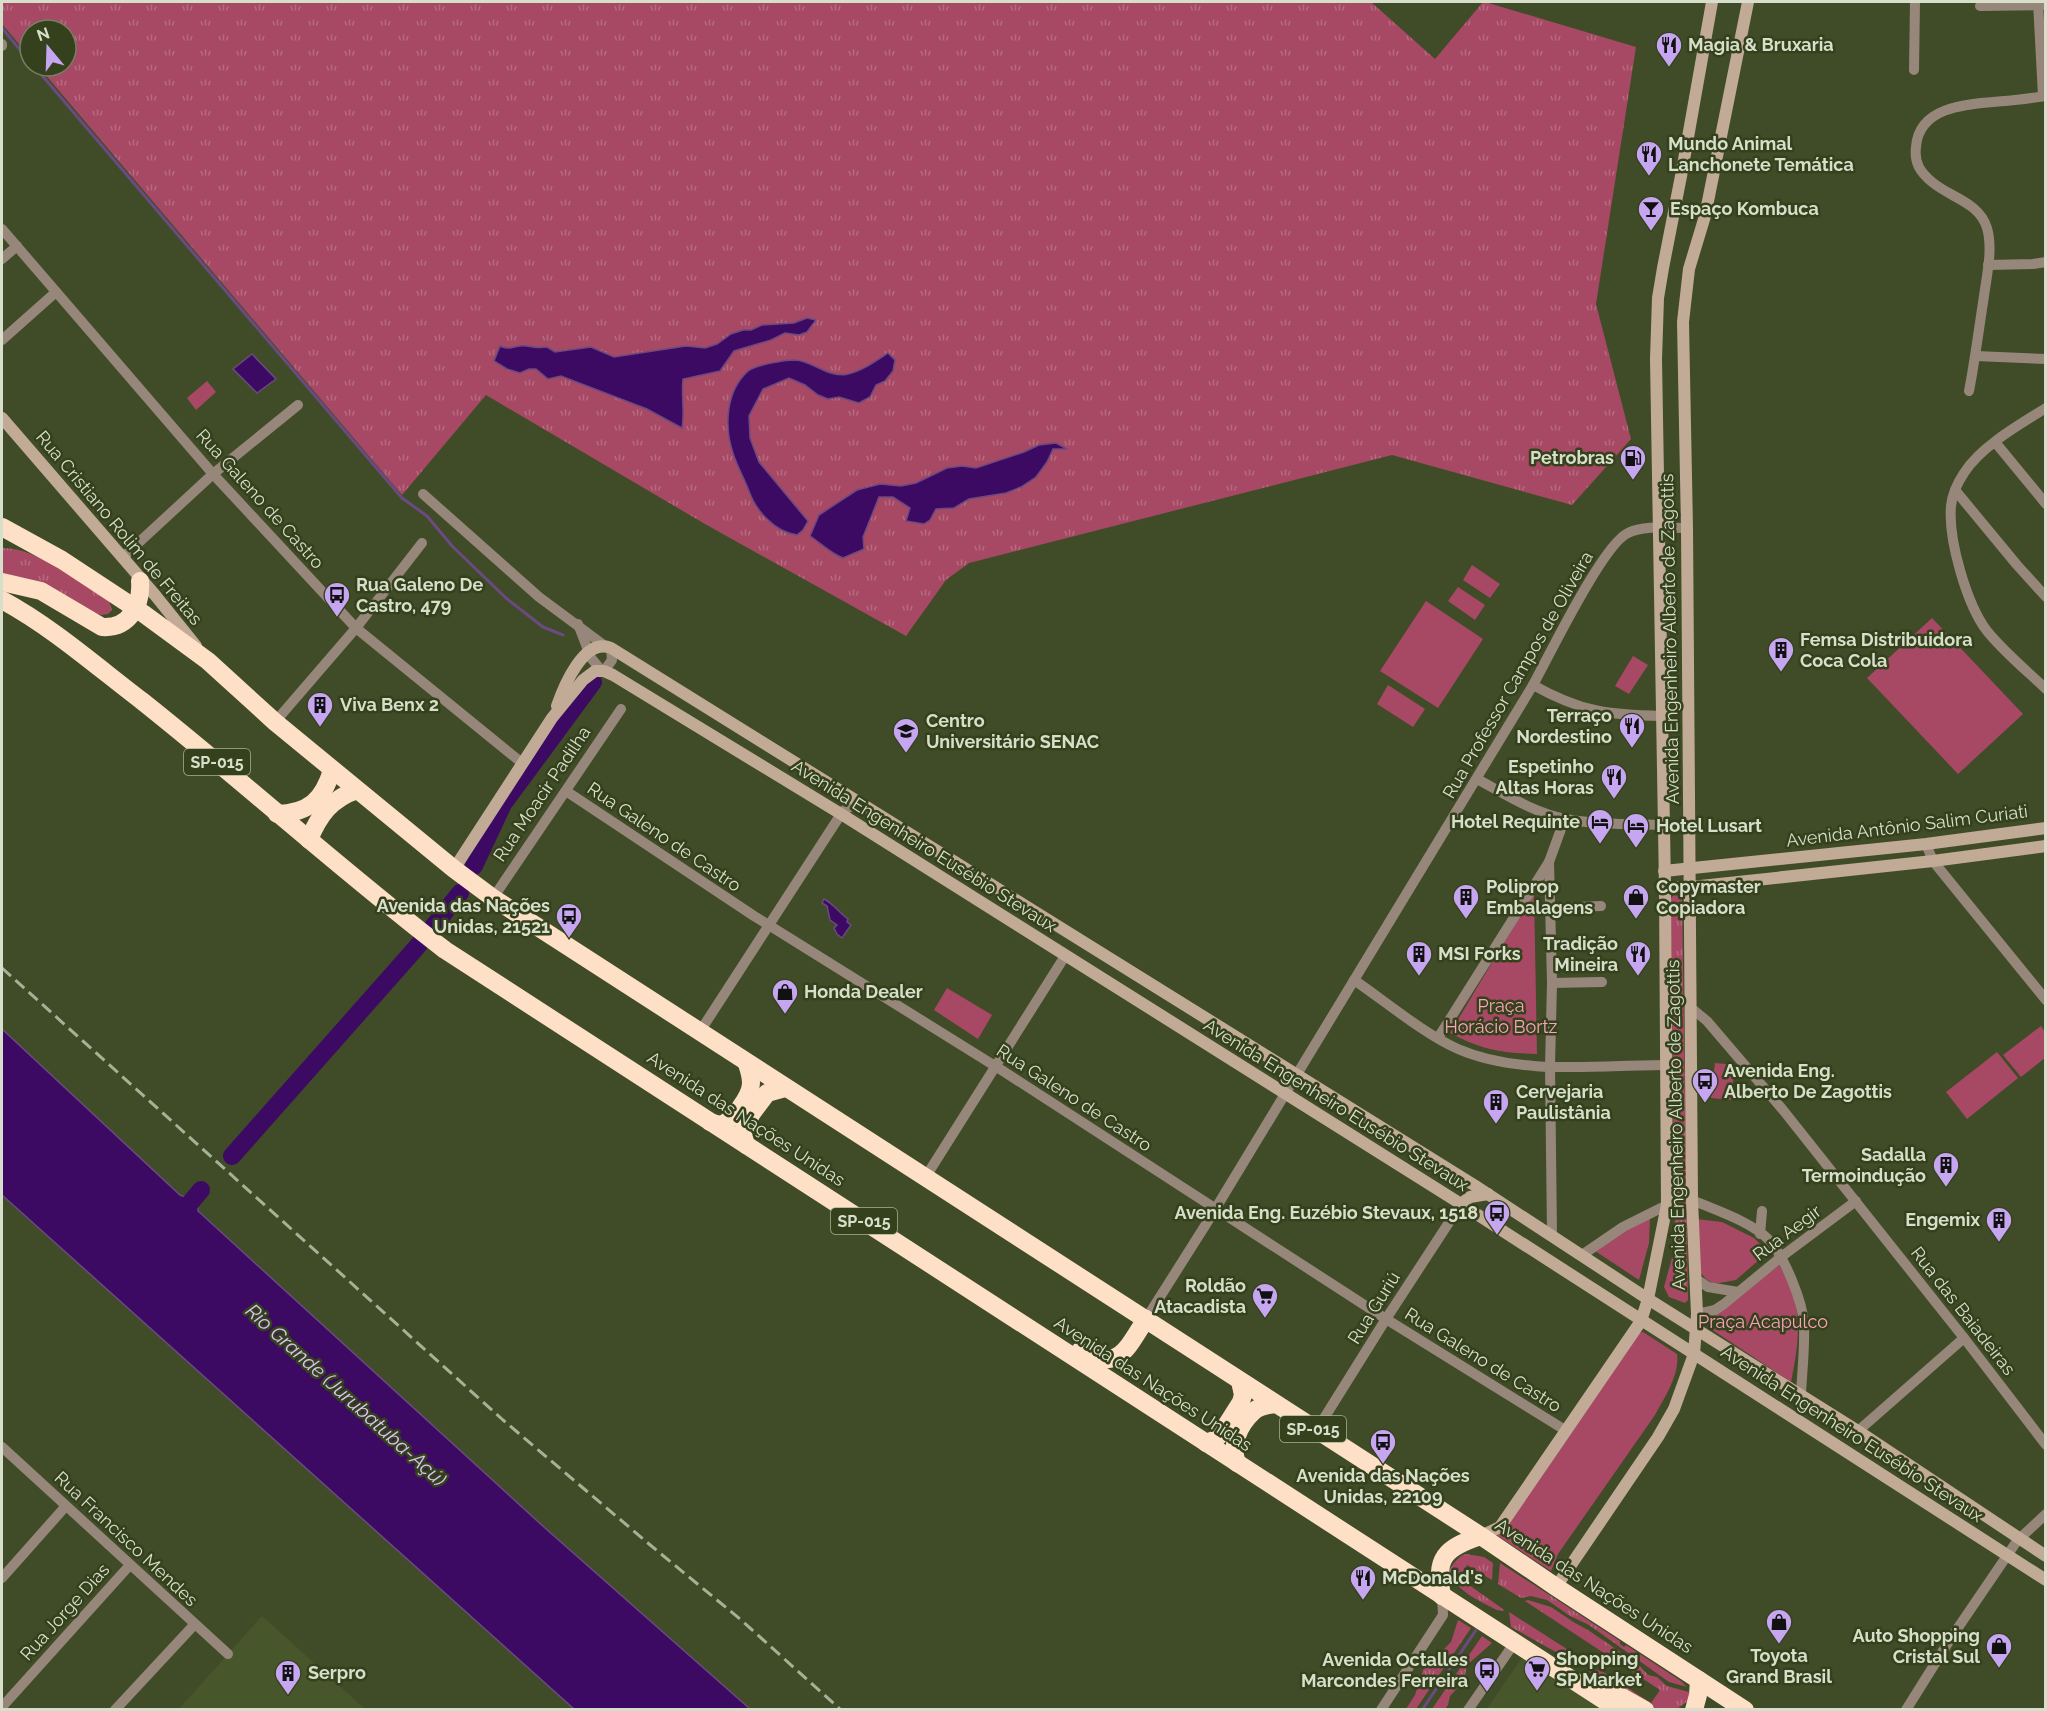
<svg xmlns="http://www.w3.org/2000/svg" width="2047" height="1711" font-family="Raleway,sans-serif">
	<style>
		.built { fill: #48572b }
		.grass { fill: url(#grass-tufts) }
		.park { fill: #a74864 }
		.water { fill: #3c0a62; stroke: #6a4a81; stroke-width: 1.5 }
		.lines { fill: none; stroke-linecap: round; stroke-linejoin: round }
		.stream { stroke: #6a4a81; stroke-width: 3 }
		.river { stroke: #3c0a62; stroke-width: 18 }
		.street { stroke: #96877a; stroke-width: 10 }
		.secondary { stroke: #c2ab96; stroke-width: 12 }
		.highway { stroke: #fde0c6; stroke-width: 18 }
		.rail { stroke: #a7b197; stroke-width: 3; stroke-dasharray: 12 6; stroke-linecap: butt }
		.labels { text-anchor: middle; stroke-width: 5; stroke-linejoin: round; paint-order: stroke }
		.shield { fill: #35411d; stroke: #a6b096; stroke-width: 1.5 }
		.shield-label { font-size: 16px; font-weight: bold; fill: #d7dfca }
		.poi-label { font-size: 18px; font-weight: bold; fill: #d7dfca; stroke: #35411d; text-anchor: start }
		.street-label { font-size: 18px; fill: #d7dfca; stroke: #35411d }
		.park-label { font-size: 18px; fill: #f8a5b9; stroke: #35411d }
		.water-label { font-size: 20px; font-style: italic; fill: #d9c5f4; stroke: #35411d }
	</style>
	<defs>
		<pattern id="grass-tufts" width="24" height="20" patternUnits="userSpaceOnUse" patternTransform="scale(1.5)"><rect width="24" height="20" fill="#a74864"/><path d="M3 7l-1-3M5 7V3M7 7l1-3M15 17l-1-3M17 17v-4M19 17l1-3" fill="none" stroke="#b66b80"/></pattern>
	</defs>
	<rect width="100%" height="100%" fill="#404c27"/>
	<g class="built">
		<polygon points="262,1616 365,1709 178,1710"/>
		<polygon points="1522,1658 1602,1710 1486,1710"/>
	</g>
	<g class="grass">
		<polygon points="2,2 1371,2 1435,59 1483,2 1485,2 1636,47 1596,304 1631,439 1572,505 1392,455 969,563 946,580 906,636 705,524 486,395 402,495 38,66 66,66 66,30 30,30 30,57 2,24"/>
		<path d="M2 548C36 547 80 583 109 601L112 610 108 614 101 615 91 612 52 587 2 575Z"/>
		<polygon points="1674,894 1682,898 1688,1300 1685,1303 1669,1297 1664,1287 1673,1254 1675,1236 1670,900"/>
		<path d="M1466 1554 1484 1557 1493 1563 1492 1580 1467 1565 1459 1578 1503 1609 1504 1611 1497 1610C1478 1600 1457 1592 1449 1571 1453 1564 1458 1556 1466 1554Z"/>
		<polygon points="1500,1563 1620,1641 1620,1644 1624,1647 1626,1645 1681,1681 1687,1687 1669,1682 1589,1625 1570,1616 1547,1600 1531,1596 1521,1598 1498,1584"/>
		<polygon points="1528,1600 1551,1607 1575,1623 1588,1630 1638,1664 1648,1675 1657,1677 1667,1686 1689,1692 1689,1700 1677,1709 1648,1709 1588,1671 1600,1670 1651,1703 1660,1690 1525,1601"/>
		<polygon points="1509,1612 1584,1660 1585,1664 1581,1666 1511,1627"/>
		<polygon points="1458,1620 1471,1628 1416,1709 1406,1709 1415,1695 1423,1670 1451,1642"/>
		<polygon points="1482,1636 1492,1643 1467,1665 1464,1681 1450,1696 1448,1705 1445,1709 1432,1709"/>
	</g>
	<g class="park">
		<polygon points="207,381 216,392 196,410 187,398"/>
		<polygon points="1472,565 1500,584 1490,598 1463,580"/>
		<polygon points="1458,587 1485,605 1475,620 1448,601"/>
		<polygon points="1426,601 1483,639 1438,708 1380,671"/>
		<polygon points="1932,618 2023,714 1958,774 1867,678"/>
		<polygon points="1633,656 1648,665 1629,694 1615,686"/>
		<polygon points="1388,685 1425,709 1413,727 1377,704"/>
		<path d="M1534 892 1537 1054C1501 1053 1483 1050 1450 1033Z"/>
		<polygon points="947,988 992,1015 978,1039 934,1010"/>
		<polygon points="2041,1026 2045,1032 2045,1058 2021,1077 2003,1055"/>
		<polygon points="1997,1052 2018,1078 1967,1119 1946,1092"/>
		<polygon points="1715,1063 1735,1065 1731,1100 1711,1098"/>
		<polygon points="1650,1218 1649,1243 1639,1280 1592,1249"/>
		<polygon points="1697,1219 1722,1222 1754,1238 1768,1252 1736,1280 1714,1284 1706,1279 1699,1271"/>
		<path d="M1779 1265C1784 1274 1791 1284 1793 1294 1802 1324 1797 1352 1791 1382L1711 1329 1709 1323 1711 1318Z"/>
		<path d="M1643 1332 1677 1354C1680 1374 1665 1397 1655 1415L1558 1554 1551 1571 1495 1534 1635 1334Z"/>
	</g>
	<g class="water">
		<path d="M807 318 816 320 807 332 799 335 785 333 771 340 734 351 720 371 683 379C681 395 685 412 682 428L647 409 561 376 548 379 536 369H529L520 373 507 369 494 361 500 346C509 350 511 347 520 346 529 345 535 349 547 347L555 352 591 347 614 357 686 346 705 348 717 344 731 334 743 330H751L762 325 794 323Z"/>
		<path d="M888 353 895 360 893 371 885 381 876 385 870 397 859 403 839 397 828 399 818 395 805 385 789 378 763 389 749 416 750 438 759 462 808 521 803 530 797 535C775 532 756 511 749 491 744 478 737 466 733 453 724 426 726 392 747 372 753 365 786 360 795 360 813 361 830 379 848 374 862 371 876 361 888 353Z"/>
		<polygon points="252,354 276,379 257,393 233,369"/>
		<path d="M1056 443 1067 449H1053L1047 462 1036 477 1021 487 1006 493 969 499 954 508 936 509 930 520 924 524 906 521 910 508 893 497H879L863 537 864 549 843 558C830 553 822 544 810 536L819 515 857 490 880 484 901 486 916 483 947 468 962 466 976 468 1024 452 1039 445Z"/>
		<path d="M824 899C834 904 838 912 848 919L847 922 851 925 842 938 837 934 834 928 837 925 830 920 827 906 822 903Z"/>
		<polygon points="2,1029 180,1195 185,1197 192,1194 196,1195 198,1199 198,1211 545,1528 750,1709 574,1709 2,1195"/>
	</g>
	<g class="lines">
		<g class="stream">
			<polyline points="2,28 30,62"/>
			<polyline points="34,66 402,498 427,516 452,546 506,598 543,627 563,635"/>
			<polyline points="1422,1710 1476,1630"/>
		</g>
		<g class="river">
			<polyline points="474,866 503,804 593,682"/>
			<polyline points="232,1156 416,948 460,893"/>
			<polyline points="181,1214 201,1190"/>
		</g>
		<g class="street">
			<polyline points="2038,2 2043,96"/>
			<polyline points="1980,6 2046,5"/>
			<polyline points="2,44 2,46"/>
			<polyline points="1914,70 1915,2"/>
			<polyline points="2,229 213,474 356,628 522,763"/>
			<polyline points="2,259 17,246"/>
			<polyline points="1988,265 2033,264 2046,262"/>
			<polyline points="2,340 56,292"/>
			<polyline points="1976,356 2046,359"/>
			<path d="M1969 391C1975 360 1979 328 1984 296 1987 274 1993 249 1987 228 1979 202 1951 198 1932 182 1920 172 1914 163 1916 147 1919 104 1973 104 2005 101 2018 100 2032 98 2046 96"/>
			<path d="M2046 408C2020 424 1980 447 1964 473 1958 482 1952 495 1951 506 1948 540 1967 605 1987 631 2004 652 2026 670 2046 689"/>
			<polyline points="1995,442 2046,504"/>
			<polyline points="1955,490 2017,565 2046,597"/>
			<polyline points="423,494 539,597 605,646"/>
			<polyline points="122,558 213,474 298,405"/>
			<polyline points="578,624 591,658 601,670"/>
			<polyline points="604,671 612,660 611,648"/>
			<path d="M1533 685C1581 712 1609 715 1662 716"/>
			<polyline points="275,722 356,628 422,543"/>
			<path d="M1477 779C1505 794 1534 813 1566 819 1598 825 1631 824 1664 825"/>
			<polyline points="566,791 754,916 1003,1071 1386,1319 1565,1430"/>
			<polyline points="1926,844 1933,861 2046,1000"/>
			<polyline points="493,898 621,709"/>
			<polyline points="1551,908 1601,906"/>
			<path d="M1354 980C1385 1001 1424 1034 1458 1049 1520 1076 1599 1065 1666 1065"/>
			<polyline points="1552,983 1602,982"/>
			<polyline points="1690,1007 1707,1021 1783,1110 1964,1338 2046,1445"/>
			<polyline points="699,1033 843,811 852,806 868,807"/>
			<polyline points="1438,1038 1549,862"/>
			<polyline points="925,1178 1065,956"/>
			<path d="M1692 1200C1715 1210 1752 1222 1769 1240 1785 1258 1803 1302 1804 1325 1805 1348 1802 1372 1801 1394"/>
			<polyline points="1760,1234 1762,1211"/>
			<polyline points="1552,1235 1550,1066 1552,983 1549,862 1565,818"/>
			<polyline points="1582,1255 1623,1227 1667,1205"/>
			<polyline points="1696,1279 1708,1287 1738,1292"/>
			<polyline points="1697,1314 1715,1310 1724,1304 1781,1257 1856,1201"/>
			<path d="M1146 1319 1208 1221 1533 685C1549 656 1603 544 1628 533 1644 525 1669 528 1687 528"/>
			<polyline points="1316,1431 1386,1319 1461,1204"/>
			<polyline points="1858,1431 1964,1338"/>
			<polyline points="2,1447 228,1654"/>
			<polyline points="2,1578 65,1507"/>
			<polyline points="2,1707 129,1566"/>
			<polyline points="115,1710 194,1625"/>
			<polyline points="1381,1710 1443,1615 1442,1596"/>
			<polyline points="1468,1710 1515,1642"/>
			<polyline points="1906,1710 1951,1638 2017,1541 2046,1514"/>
		</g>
		<g class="secondary">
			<polyline points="2,418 155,595 196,646"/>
			<path d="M557 706C564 686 584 637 611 648L1474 1185 1648 1299 1858 1431 2046 1556"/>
			<polyline points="454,869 552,718 583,680 595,671 604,671 613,675 841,814 1461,1204 2046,1580"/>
			<polyline points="1664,871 1926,844 2046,828"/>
			<polyline points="1665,887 1691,887 1933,861 2046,846"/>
			<polyline points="1461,1204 1470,1197 1488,1194"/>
			<polyline points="1481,1536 1500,1527 1641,1321 1648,1299 1667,1205 1665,887 1656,359 1658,298 1663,268 1682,171 1712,2"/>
			<polyline points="1556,1587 1658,1437 1674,1409 1694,1354 1697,1314 1692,1200 1687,528 1683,322 1689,269 1705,216 1748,2"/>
		</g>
		<g class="highway">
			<polyline points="2,527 62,560 144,614 208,661 275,722 454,869 493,898 1481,1536 1556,1587 1745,1710"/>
			<path d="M2 582 41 591 102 627C129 629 142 605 140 581"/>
			<path d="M2 600C52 627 96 666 142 701 244 782 341 870 445 950L1619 1710"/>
			<path d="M277 814C309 813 323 800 332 770"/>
			<path d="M309 840C319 815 331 799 357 790"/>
			<path d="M710 1122 720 1125C732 1122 751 1096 751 1083 751 1077 749 1070 747 1064"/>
			<polyline points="746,1145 743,1134 744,1128 752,1113 767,1093 785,1088"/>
			<path d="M1080 1351C1119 1373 1127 1348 1146 1319"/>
			<polyline points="1206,1443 1216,1439 1222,1432 1241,1402 1243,1395 1240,1381"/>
			<path d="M1237 1463C1230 1445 1239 1425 1253 1412 1259 1406 1267 1405 1275 1404"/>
			<path d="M1442 1596C1435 1558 1444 1548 1481 1536"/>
			<polyline points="1606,1688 1645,1710"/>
			<polyline points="1694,1710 1698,1695 1699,1680"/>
		</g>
		<polyline class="rail" points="2,968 503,1420 649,1544 740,1619 841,1710"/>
	</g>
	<defs>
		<g id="restaurant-pin" transform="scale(1.35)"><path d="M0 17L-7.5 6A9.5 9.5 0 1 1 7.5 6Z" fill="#c6a6f0" stroke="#35411d"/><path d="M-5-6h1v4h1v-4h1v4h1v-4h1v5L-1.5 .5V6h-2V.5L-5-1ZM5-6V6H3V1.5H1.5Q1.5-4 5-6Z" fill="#111"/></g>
		<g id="bar-pin" transform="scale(1.35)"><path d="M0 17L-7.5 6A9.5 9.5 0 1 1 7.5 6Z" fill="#c6a6f0" stroke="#35411d"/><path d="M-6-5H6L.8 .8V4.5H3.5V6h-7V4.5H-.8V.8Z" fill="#111"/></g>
		<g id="fuel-pin" transform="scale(1.35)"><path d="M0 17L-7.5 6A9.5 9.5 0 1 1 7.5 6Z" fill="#c6a6f0" stroke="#35411d"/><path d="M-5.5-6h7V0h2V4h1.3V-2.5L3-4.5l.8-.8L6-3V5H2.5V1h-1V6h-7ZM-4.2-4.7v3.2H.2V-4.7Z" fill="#111"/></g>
		<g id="bus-pin" transform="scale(1.35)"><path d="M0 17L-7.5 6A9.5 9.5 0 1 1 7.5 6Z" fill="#c6a6f0" stroke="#35411d"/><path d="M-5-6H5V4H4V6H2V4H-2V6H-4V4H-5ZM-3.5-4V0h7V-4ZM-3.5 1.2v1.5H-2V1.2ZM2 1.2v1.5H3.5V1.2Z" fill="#111"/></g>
		<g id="building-pin" transform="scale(1.35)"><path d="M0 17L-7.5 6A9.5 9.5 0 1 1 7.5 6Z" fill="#c6a6f0" stroke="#35411d"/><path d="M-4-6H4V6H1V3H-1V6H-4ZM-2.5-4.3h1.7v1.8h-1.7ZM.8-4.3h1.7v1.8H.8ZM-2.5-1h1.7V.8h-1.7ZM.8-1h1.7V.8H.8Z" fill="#111"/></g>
		<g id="university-pin" transform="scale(1.35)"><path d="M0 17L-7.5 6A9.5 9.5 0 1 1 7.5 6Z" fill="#c6a6f0" stroke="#35411d"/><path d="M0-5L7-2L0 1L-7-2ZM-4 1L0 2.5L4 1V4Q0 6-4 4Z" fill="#111"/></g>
		<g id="hotel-pin" transform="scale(1.35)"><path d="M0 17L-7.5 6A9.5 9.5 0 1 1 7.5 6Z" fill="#c6a6f0" stroke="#35411d"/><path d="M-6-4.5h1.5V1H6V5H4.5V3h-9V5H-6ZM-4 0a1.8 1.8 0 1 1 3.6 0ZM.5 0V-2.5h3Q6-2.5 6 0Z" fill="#111"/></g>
		<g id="shop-pin" transform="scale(1.35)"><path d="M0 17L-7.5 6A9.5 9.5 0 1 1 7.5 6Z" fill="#c6a6f0" stroke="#35411d"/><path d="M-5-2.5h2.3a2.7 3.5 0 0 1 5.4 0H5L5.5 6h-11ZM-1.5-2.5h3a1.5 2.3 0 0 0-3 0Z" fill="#111"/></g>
		<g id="supermarket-pin" transform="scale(1.35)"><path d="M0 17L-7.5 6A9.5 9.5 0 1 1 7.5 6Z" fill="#c6a6f0" stroke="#35411d"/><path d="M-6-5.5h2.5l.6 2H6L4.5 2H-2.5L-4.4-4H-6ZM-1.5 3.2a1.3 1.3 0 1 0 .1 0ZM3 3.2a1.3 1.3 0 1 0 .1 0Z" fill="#111"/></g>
	</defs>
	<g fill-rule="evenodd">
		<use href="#restaurant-pin" x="1669" y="45"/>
		<use href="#restaurant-pin" x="1649" y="154"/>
		<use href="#bar-pin" x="1651" y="209"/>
		<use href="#fuel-pin" x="1633" y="458"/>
		<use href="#bus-pin" x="337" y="595"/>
		<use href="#building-pin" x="1781" y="650"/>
		<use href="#building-pin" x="320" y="705"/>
		<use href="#restaurant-pin" x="1632" y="726"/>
		<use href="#university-pin" x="906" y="731"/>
		<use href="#restaurant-pin" x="1614" y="777"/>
		<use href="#hotel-pin" x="1600" y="822"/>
		<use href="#hotel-pin" x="1636" y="826"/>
		<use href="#building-pin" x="1466" y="897"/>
		<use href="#shop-pin" x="1636" y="897"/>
		<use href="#bus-pin" x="569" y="916"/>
		<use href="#building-pin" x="1419" y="954"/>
		<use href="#restaurant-pin" x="1638" y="954"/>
		<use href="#shop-pin" x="785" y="992"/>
		<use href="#bus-pin" x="1705" y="1081"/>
		<use href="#building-pin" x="1496" y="1102"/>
		<use href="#building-pin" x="1946" y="1165"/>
		<use href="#bus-pin" x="1497" y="1213"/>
		<use href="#building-pin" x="1999" y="1220"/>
		<use href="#supermarket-pin" x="1265" y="1296"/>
		<use href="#bus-pin" x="1383" y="1442"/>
		<use href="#restaurant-pin" x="1363" y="1578"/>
		<use href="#shop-pin" x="1779" y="1622"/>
		<use href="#shop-pin" x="1999" y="1646"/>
		<use href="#supermarket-pin" x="1537" y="1669"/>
		<use href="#bus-pin" x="1487" y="1670"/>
		<use href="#building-pin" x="288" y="1673"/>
	</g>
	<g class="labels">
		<g class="shield">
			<rect x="184" y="749" width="66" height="26" rx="4.5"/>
			<rect x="831" y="1208" width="66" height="26" rx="4.5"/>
			<rect x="1280" y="1416" width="66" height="26" rx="4.5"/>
		</g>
		<g class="shield-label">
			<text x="217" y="768">SP-015</text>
			<text x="864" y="1227">SP-015</text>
			<text x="1313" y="1435">SP-015</text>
		</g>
		<g class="poi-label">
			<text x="1688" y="51">Magia &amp; Bruxaria</text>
			<text x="1668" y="150">Mundo Animal<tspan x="1668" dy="21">Lanchonete Temática</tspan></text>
			<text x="1670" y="215">Espaço Kombuca</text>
			<text x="1614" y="464" text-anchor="end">Petrobras</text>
			<text x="356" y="591">Rua Galeno De<tspan x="356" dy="21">Castro, 479</tspan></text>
			<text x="1800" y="646">Femsa Distribuidora<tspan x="1800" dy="21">Coca Cola</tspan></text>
			<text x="340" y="711">Viva Benx 2</text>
			<text x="1612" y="722" text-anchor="end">Terraço<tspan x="1612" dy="21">Nordestino</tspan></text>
			<text x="926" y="727">Centro<tspan x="926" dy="21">Universitário SENAC</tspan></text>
			<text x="1594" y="773" text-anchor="end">Espetinho<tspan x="1594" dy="21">Altas Horas</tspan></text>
			<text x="1580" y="828" text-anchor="end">Hotel Requinte</text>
			<text x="1656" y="832">Hotel Lusart</text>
			<text x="1486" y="893">Poliprop<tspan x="1486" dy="21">Embalagens</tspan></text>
			<text x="1656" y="893">Copymaster<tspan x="1656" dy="21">Copiadora</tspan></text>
			<text x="550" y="912" text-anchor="end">Avenida das Nações<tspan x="550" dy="21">Unidas, 21521</tspan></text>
			<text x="1618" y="950" text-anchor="end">Tradição<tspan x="1618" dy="21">Mineira</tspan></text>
			<text x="1438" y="960">MSI Forks</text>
			<text x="804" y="998">Honda Dealer</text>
			<text x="1724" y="1077">Avenida Eng.<tspan x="1724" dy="21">Alberto De Zagottis</tspan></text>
			<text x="1516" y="1098">Cervejaria<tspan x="1516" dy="21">Paulistânia</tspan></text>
			<text x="1926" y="1161" text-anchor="end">Sadalla<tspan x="1926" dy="21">Termoindução</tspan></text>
			<text x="1478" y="1219" text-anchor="end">Avenida Eng. Euzébio Stevaux, 1518</text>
			<text x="1980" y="1226" text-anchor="end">Engemix</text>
			<text x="1246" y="1292" text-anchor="end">Roldão<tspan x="1246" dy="21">Atacadista</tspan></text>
			<text x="1383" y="1482" text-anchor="middle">Avenida das Nações<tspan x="1383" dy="21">Unidas, 22109</tspan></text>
			<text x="1382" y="1584">McDonald's</text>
			<text x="1980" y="1642" text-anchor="end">Auto Shopping<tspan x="1980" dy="21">Cristal Sul</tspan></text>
			<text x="1779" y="1662" text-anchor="middle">Toyota<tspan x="1779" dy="21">Grand Brasil</tspan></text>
			<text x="1556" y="1665">Shopping<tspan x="1556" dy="21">SP Market</tspan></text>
			<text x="1468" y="1666" text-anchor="end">Avenida Octalles<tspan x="1468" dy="21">Marcondes Ferreira</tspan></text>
			<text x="308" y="1679">Serpro</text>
		</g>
		<g class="street-label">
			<text transform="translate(260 499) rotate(48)" y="6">Rua Galeno de Castro</text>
			<text transform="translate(119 528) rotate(50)" y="6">Rua Cristiano Rolim de Freitas</text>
			<text transform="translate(1670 639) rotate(-91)" y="6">Avenida Engenheiro Alberto de Zagottis</text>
			<text transform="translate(1518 675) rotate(-60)" y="6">Rua Professor Campos de Oliveira</text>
			<text transform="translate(542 794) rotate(-56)" y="6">Rua Moacir Padilha</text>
			<text transform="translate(1907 826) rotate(-7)" y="6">Avenida Antônio Salim Curiati</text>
			<text transform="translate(664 837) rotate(34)" y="6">Rua Galeno de Castro</text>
			<text transform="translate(924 846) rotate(32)" y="6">Avenida Engenheiro Eusébio Stevaux</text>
			<text transform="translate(1074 1098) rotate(33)" y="6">Rua Galeno de Castro</text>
			<text transform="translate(1336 1105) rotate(32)" y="6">Avenida Engenheiro Eusébio Stevaux</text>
			<text transform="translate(746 1119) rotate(33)" y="6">Avenida das Nações Unidas</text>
			<text transform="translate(1676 1125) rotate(-91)" y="6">Avenida Engenheiro Alberto de Zagottis</text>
			<text transform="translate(1787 1233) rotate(-37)" y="6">Rua Aegir</text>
			<text transform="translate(1374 1308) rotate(-58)" y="6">Rua Guriú</text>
			<text transform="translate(1963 1311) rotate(52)" y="6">Rua das Baiadeiras</text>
			<text transform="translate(1483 1360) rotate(32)" y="6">Rua Galeno de Castro</text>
			<text transform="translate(1153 1384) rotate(33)" y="6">Avenida das Nações Unidas</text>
			<text transform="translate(1852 1434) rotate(33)" y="6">Avenida Engenheiro Eusébio Stevaux</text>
			<text transform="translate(126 1539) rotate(43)" y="6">Rua Francisco Mendes</text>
			<text transform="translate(1594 1586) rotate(33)" y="6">Avenida das Nações Unidas</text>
			<text transform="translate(65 1612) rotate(-48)" y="6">Rua Jorge Dias</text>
		</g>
		<g class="park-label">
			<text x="1501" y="1012">Praça<tspan x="1501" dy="21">Horácio Bortz</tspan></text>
			<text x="1763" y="1328">Praça Acapulco</text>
		</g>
		<g class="water-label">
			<text transform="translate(346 1395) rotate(42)" y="7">Rio Grande (Jurubatuba-Açú)</text>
		</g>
	</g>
	<rect width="2047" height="1711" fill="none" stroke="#d7dfca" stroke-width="6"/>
	<g transform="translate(48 48) rotate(341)"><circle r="28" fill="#35411d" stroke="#768062" stroke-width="1.5"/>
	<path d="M0-4.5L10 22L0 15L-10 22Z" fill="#c6a6f0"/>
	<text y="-9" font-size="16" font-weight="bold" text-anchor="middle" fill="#d7dfca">N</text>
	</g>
</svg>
